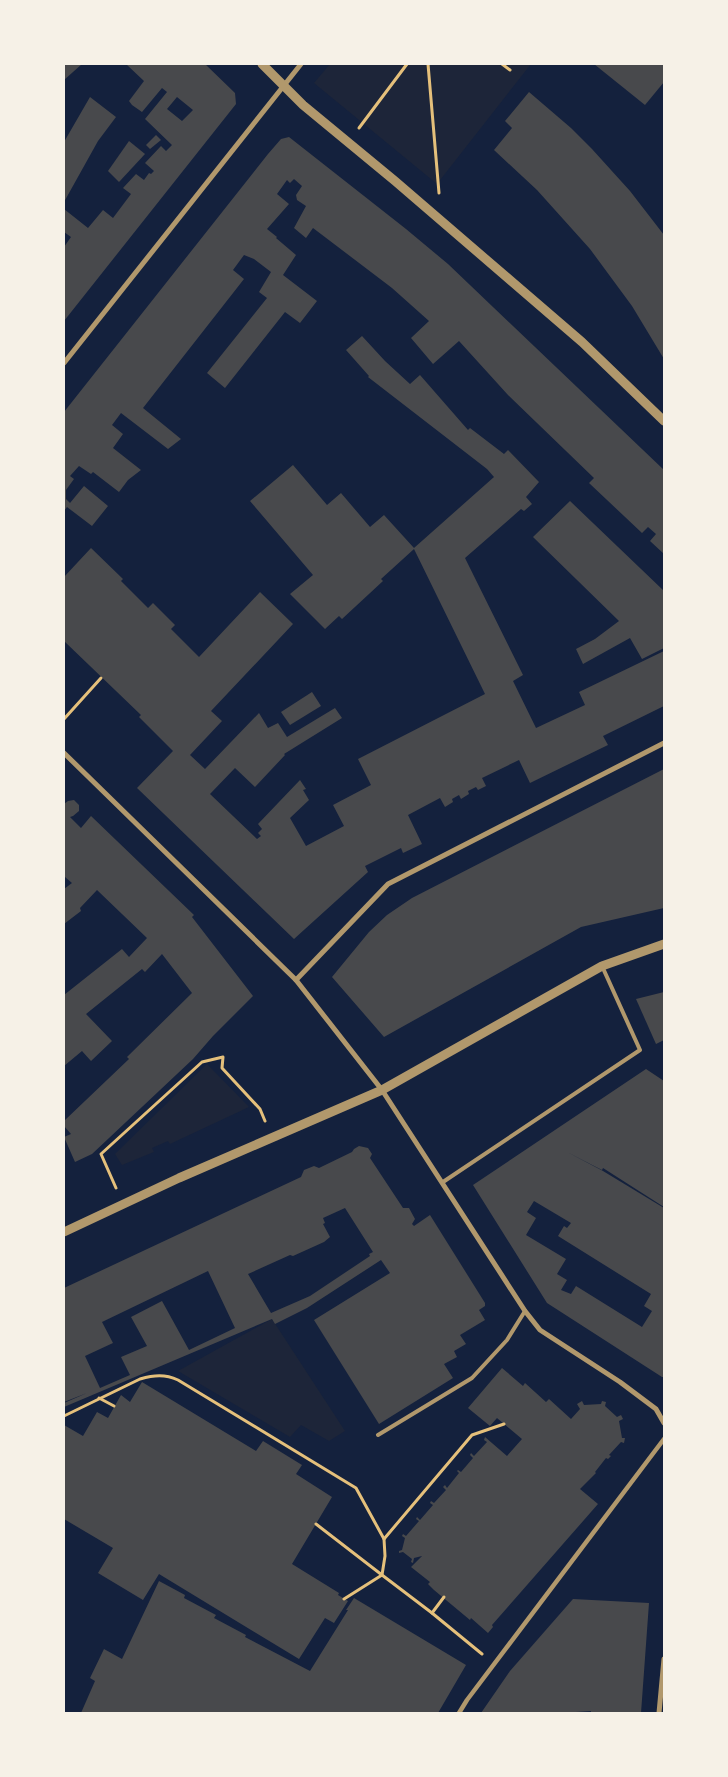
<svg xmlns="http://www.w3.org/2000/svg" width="728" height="1777" font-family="'IBM Plex Sans',sans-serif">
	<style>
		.green { fill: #1d2539 }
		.building { fill: #48494c; fill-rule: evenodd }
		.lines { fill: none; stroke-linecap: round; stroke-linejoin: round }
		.path { stroke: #e5c07b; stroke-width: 3 }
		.service { stroke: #b1986c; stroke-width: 4 }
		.pedestrian { stroke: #b1986c; stroke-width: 4.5 }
		.minor { stroke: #b1986c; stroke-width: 5 }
		.tertiary { stroke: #b1986c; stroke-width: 9 }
	</style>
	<rect width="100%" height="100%" fill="#14213d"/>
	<g class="green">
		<polygon points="330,64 531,64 437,184 314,83"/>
		<polygon points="207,1064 249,1107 170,1144 168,1141 152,1148 154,1152 122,1165 115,1154"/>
		<polygon points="272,1319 345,1431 329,1441 301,1425 290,1437 178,1371"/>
	</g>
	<g class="building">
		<polygon points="64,64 82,64 64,80"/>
		<path d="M126 64H205L235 93 236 104 64 321V247L71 237 64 232V209L88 228 103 210 113 218 131 194 123 188 136 174 144 180 149 173 151 174 154 171 145 163 161 146 166 151 172 145 145 119 167 92 162 88 142 112 132 105 129 101 144 81ZM177 97 193 110 182 121 167 109Z"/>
		<polygon points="594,64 664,64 664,82 645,105"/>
		<polygon points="529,92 571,128 592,149 630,191 664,235 664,359 632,306 590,249 537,190 494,150 512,128 505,121"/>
		<polygon points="90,97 116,117 98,141 64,202 64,142"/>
		<polygon points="156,135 161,140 150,149 146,145"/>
		<polygon points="289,137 406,229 448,264 664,470 664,554 650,541 656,534 648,527 642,533 589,483 594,478 508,395 459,341 433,364 411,338 429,321 392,288 313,228 306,238 294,228 306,206 297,200 296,195 302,186 294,179 290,183 287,180 277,194 289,204 267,229 277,237 276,238 296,255 283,275 317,301 300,323 285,312 225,388 207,373 267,298 259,292 271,272 254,259 244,255 233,270 244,279 143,408 181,439 168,449 121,413 112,425 123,434 113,448 141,470 128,480 119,492 93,472 91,474 79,466 70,476 74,479 66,490 66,499 70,503 84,486 108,506 92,526 67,507 64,511 64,412 268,154 281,139"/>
		<polygon points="129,141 145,154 119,182 108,171"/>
		<polygon points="362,336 385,361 410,384 420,375 468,430 470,428 504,454 508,450 539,482 526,497 532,504 524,511 521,509 465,558 523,675 513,681 536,728 585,705 579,692 664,651 664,706 603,736 608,745 530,783 519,760 482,778 486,786 478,790 476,787 468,791 469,794 461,799 459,795 452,799 453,802 445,807 440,798 408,815 422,844 403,853 401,848 365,866 368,872 294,939 137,788 173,751 139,717 141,715 64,641 64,577 91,548 123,579 121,581 148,608 153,603 175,625 171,629 199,657 260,592 293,624 211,711 222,721 190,755 205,769 259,713 268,728 278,723 287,737 335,708 342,718 284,754 285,755 255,787 235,768 210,794 257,839 261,836 258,833 262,829 258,824 300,780 306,789 303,790 309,800 290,818 306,846 344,826 333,805 371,785 358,759 485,694 414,549 381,579 383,581 342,619 339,616 325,629 290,594 313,575 250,501 293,465 327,505 341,493 370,527 384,515 414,548 494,477 487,469 368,377 369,376 346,350"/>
		<polygon points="570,501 664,591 664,648 642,659 630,638 583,664 576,649 595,639 619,621 533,537"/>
		<polygon points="312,692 321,706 290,725 281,712"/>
		<polygon points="664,769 664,908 581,927 384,1037 332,977 369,932 387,915 412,898"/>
		<polygon points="74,800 79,805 79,811 73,816 70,817 81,828 91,816 194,915 192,917 253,996 213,1036 193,1059 92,1154 75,1162 64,1137 71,1134 64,1126 64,1121 129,1059 127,1057 192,993 162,954 145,972 142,969 86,1014 112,1041 91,1061 82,1051 64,1066 64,995 122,949 129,957 147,938 97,890 80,908 81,911 64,924 64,889 72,883 65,877 64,878 64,804 68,801"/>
		<polygon points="664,992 664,1040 656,1044 636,999"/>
		<path d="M646 1069 664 1081V1207L603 1168 602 1170 567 1152 603 1171 664 1208V1377H662L547 1303 473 1185ZM534 1201 571 1223 567 1228 564 1226 558 1236 651 1294 644 1306 652 1311 642 1327 576 1286 571 1294 561 1290 567 1280 557 1274 566 1259 526 1235 536 1218 527 1212Z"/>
		<path d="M359 1146 368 1148 372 1154 370 1158 403 1208H409L415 1219 412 1224 414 1226 430 1215 485 1303V1306L479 1310 485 1320 460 1335 466 1344 454 1351 457 1357 444 1364 453 1378 379 1424 314 1320 390 1273 381 1260 307 1308 275 1324 272 1319 64 1407V1403L87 1393 64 1402V1288L301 1177 304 1170 314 1166 319 1168 352 1152 354 1149ZM345 1208 373 1252 369 1254 370 1256 310 1296 271 1313 248 1274 290 1255 293 1256 324 1242 330 1237 323 1224 325 1223 323 1218ZM208 1271 235 1328 189 1350 162 1301 131 1317 147 1346 121 1357 130 1375 100 1388 85 1356 113 1343 102 1322Z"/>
		<polygon points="502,1368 523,1386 525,1383 546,1402 549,1399 571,1419 580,1409 577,1404 582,1401 584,1405 601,1404 602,1401 606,1402 605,1406 617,1417 621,1415 623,1419 619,1421 622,1438 625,1438 624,1443 621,1442 609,1455 611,1456 608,1459 606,1458 595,1472 596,1473 580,1489 598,1504 492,1625 493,1627 488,1633 471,1618 470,1620 434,1590 428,1584 430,1582 411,1567 422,1556 414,1558 413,1563 411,1562 412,1559 403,1552 399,1553 399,1551 402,1550 405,1538 402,1536 403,1534 406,1536 419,1521 416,1519 417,1517 420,1520 433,1505 430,1503 431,1501 434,1503 446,1490 443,1487 445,1485 447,1488 459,1473 457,1471 458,1470 461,1472 473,1458 470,1455 471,1453 474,1456 487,1442 484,1440 485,1437 507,1456 522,1439 497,1418 490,1426 468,1408"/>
		<polygon points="142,1382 256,1451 263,1441 302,1465 296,1474 332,1497 292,1564 339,1593 338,1595 348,1601 334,1623 325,1618 299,1659 159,1574 143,1600 98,1573 113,1548 64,1519 64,1425 83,1436 97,1412 108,1418 121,1395 130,1402"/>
		<polygon points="159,1581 185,1595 184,1598 216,1615 214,1618 246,1635 245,1637 310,1671 348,1610 346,1610 354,1598 466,1665 438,1713 81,1713 95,1681 90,1678 104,1649 122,1659"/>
		<polygon points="573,1599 649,1603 641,1713 591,1713 591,1711 576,1712 576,1713 481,1713 510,1671"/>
	</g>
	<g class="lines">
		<g class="path">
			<polyline points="428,64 439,193"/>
			<polyline points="502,64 510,70"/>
			<polyline points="359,128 407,64"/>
			<polyline points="64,719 101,678"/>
			<polyline points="116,1188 101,1154 202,1062 223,1057 222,1068 260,1109 265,1121"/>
			<polyline points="99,1398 114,1406"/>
			<path d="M64 1416 140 1379C154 1375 165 1374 178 1380L356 1488 384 1539"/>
			<polyline points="316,1524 382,1575 344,1599"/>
			<polyline points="432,1613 444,1597"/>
			<polyline points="482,1654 432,1613 382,1575 385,1556 384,1539 472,1435 504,1424"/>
		</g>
		<g class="service">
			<polyline points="443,1182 640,1050 602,966"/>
			<polyline points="378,1435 472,1378 507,1340 525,1311"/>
		</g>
		<polyline class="pedestrian" points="459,1713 467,1700 664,1439"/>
		<g class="minor">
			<polyline points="64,363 301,64"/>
			<polyline points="64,753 296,980 382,1090 525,1311 540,1330 620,1382 656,1409 664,1423"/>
			<polyline points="296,980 388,884 664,743"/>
			<polyline points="659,1713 664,1659"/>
		</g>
		<g class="tertiary">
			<polyline points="262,64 303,105 395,181 582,342 664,421"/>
			<polyline points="64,1232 179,1178 382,1090 602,966 664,944"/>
		</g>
	</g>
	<rect width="728" height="1777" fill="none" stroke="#f6f1e7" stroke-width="130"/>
</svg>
